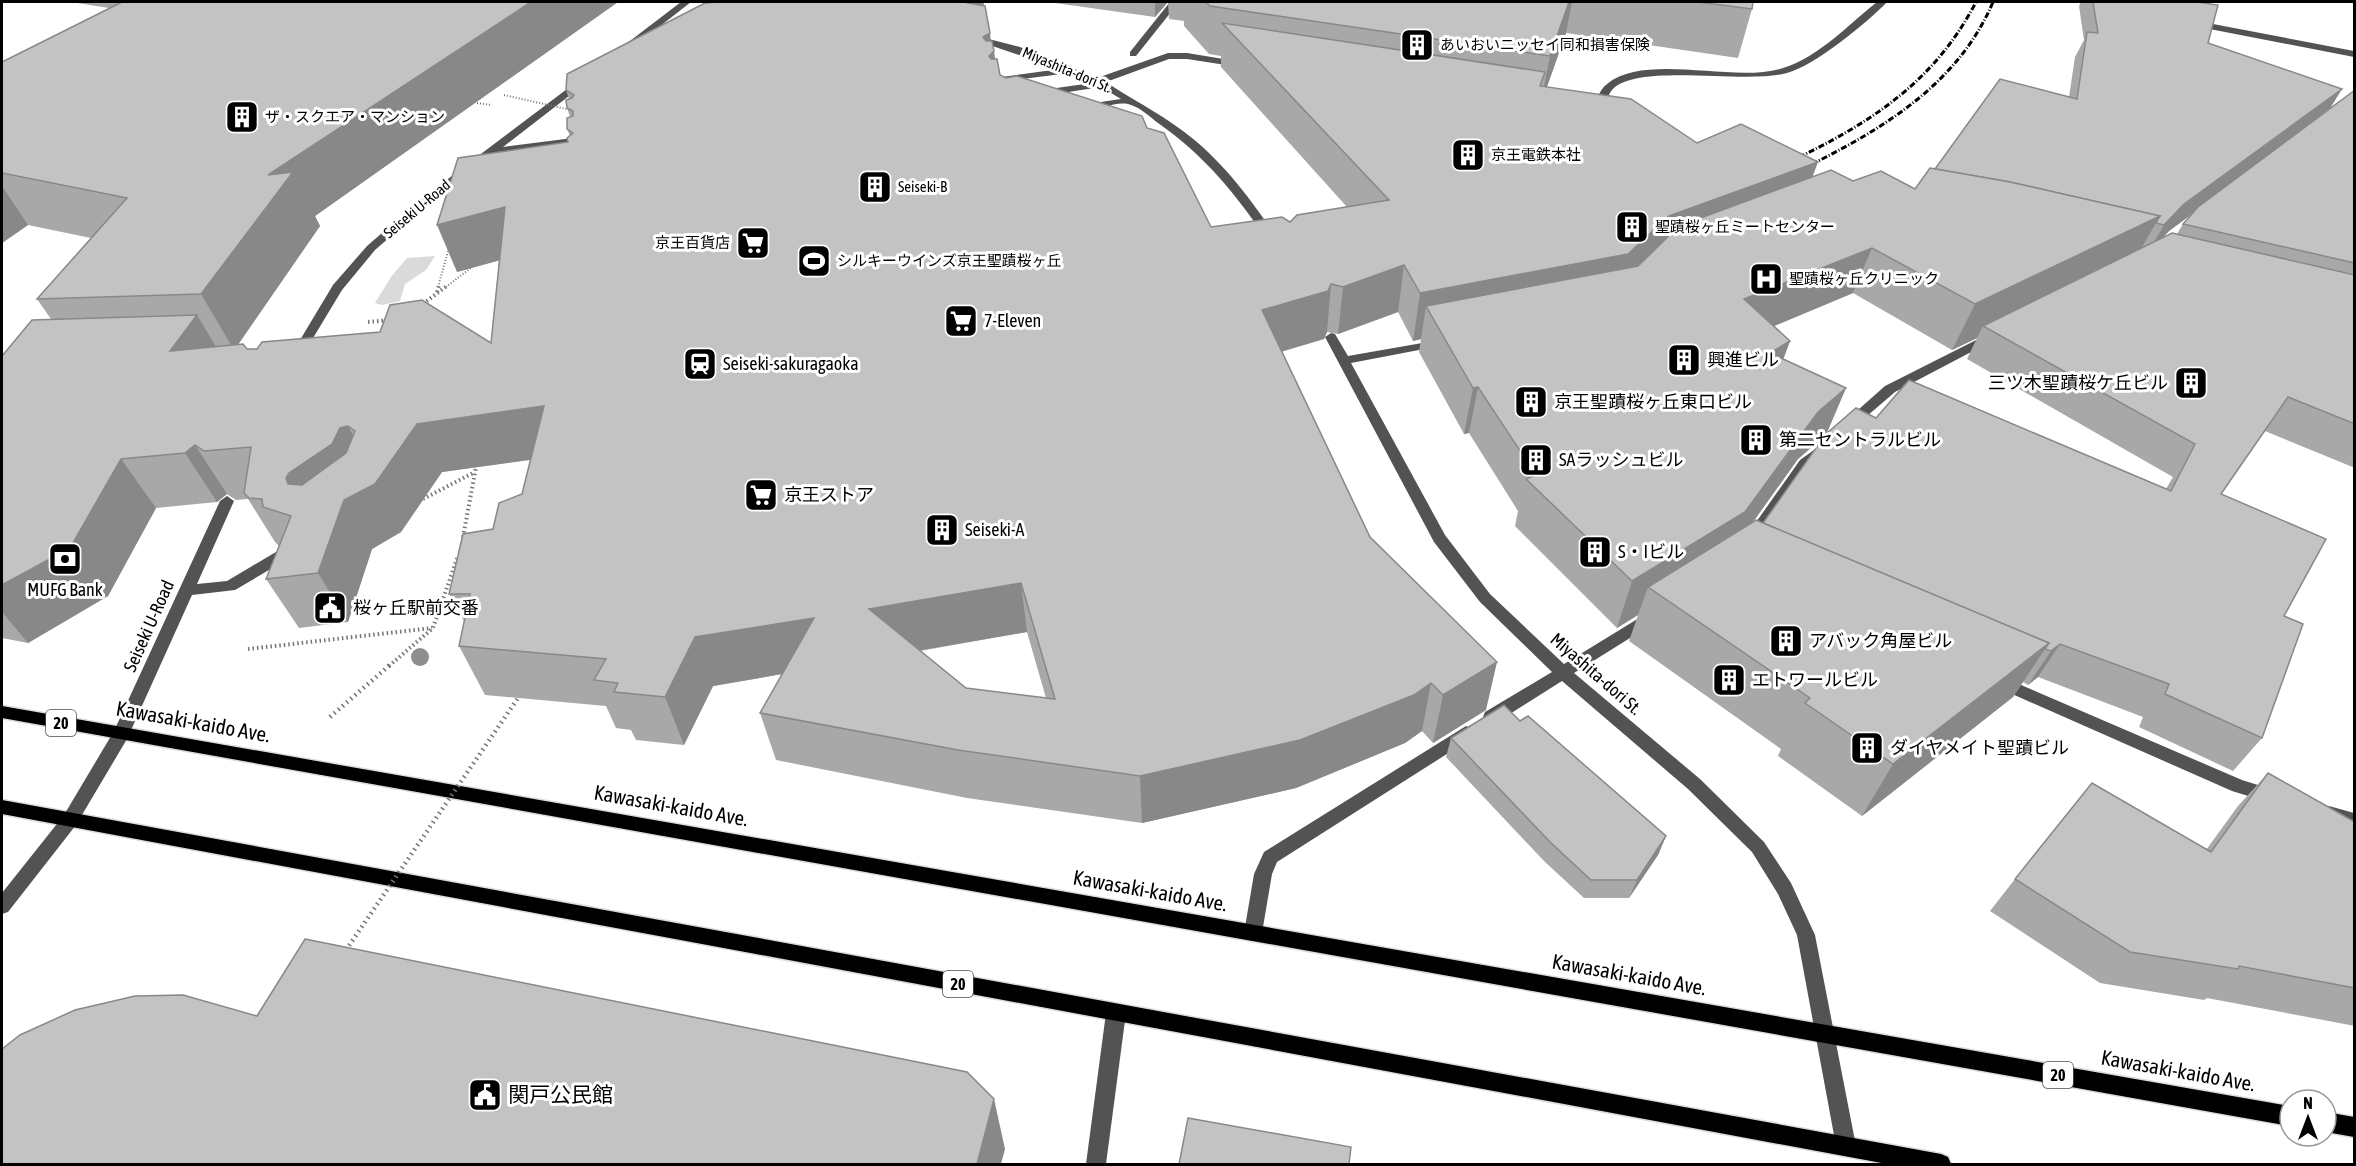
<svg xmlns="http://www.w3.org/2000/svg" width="2356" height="1166" font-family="'Asap Condensed','Noto Sans JP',sans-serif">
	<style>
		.green { fill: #dadada }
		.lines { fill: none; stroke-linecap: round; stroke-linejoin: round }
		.major-casing { stroke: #dbdbdb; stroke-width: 3 }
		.path-far2 { stroke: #757575; stroke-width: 2; stroke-dasharray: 1 2; stroke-linecap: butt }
		.path-far1 { stroke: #757575; stroke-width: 4; stroke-dasharray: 1.5 3; stroke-linecap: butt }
		.path { stroke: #757575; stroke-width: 4.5; stroke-dasharray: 1.5 4; stroke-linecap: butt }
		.minor { fill: #535353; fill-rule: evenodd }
		.major { fill: #000; fill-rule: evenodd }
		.rail { stroke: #000; stroke-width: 3; stroke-dasharray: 6 2 1 2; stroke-linecap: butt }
		.path-bridge-far1 { stroke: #757575; stroke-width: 2; stroke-dasharray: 1 2; stroke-linecap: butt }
		.path-bridge { stroke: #757575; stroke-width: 4.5; stroke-dasharray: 1.5 4; stroke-linecap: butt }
		.tree { fill: #8e8e8e }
		.wall { fill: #a8a8a8; fill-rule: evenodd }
		.shaded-wall { fill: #888 }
		.building { fill: #c3c3c3; stroke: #888; stroke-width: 1.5; fill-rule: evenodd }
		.labels { text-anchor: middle; stroke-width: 6; stroke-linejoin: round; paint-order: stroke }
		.far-poi-label { font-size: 15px; fill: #000; stroke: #fff; text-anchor: start }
		.far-street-label { font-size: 15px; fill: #000; stroke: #fff }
		.shield { fill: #fff; stroke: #4c4c4c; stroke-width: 1.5 }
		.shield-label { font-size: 16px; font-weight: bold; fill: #000 }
		.poi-label { font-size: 18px; fill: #000; stroke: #fff; text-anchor: start }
		.street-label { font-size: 18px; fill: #000; stroke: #fff }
		.near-street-label { font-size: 21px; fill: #000; stroke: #fff }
		.near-poi-label { font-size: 21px; fill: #000; stroke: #fff; text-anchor: start }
	</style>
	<rect width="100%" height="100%" fill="#fff"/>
	<polygon class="green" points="435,256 426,270 405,284 400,301 382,305 375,303 391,277 407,258"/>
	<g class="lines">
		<g class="major-casing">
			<g id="major">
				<polygon points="2,706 2290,1106 2290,1126 2,718"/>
				<polygon points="2,800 1941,1154 1948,1157 1951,1164 1887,1164 2,814"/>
				<polygon points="2326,1112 2354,1117 2354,1137 2326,1132"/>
			</g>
		</g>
		<g class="path-far2">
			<polyline points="477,103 491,105"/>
			<polyline points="438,287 449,248"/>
			<polyline points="446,287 472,267"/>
		</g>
		<g class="path-far1">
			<polyline points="437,292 439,285"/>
			<polyline points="423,304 448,285"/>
			<polyline points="368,322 389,320"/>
			<polyline points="423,499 475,472"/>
			<polyline points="463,537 476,467"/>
			<polyline points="248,649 432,628"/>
			<polyline points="389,666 433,628 458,556"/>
		</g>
		<polyline class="path" points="330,717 391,664"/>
		<g class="minor">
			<polygon points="681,2 691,2 632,48 626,48 626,44"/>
			<polygon points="1170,2 1179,2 1136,56 1130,56 1130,52"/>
			<path d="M1877 2H1887C1867 23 1814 66 1787 73 1746 85 1637 62 1612 90 1606 97 1606 107 1602 115L1593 113C1596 103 1598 91 1607 84 1647 52 1734 84 1783 68 1819 57 1849 24 1877 2Z"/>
			<polygon points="2192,20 2354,51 2354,57 2189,25 2187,23"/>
			<path d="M969 34 1020 47 1097 78 1168 53H1187L1242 62 1244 64 1239 67 1187 59H1169L1106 82C1131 99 1158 112 1183 131 1222 160 1250 198 1277 238L1271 241 1267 240C1235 193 1205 156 1158 123 1150 117 1141 108 1131 105 1117 99 1097 112 1081 109V105L1121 99 1101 87 1042 96 1037 93 1042 90 1092 83 1070 73 999 82 997 80 1002 77 1060 69 969 38Z"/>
			<polygon points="579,80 587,82 503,147 581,137 586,140 585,142 493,155 428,204 375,250 342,290 301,358 293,358 291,355 333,285 367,246 420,200"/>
			<polygon points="1331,333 1335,334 1348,356 1445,339 1445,345 1351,363 1445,535 1490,594 1564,664 1644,615 1654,615 1657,619 1654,623 1574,673 1700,779 1764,842 1791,883 1815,935 1856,1146 1853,1153 1846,1156 1839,1153 1836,1146 1797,935 1778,894 1752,852 1688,789 1562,681 1497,722 1491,723 1485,722 1483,717 1485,712 1552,672 1480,602 1434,542 1325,337"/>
			<polygon points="1990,333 1996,337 1994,340 1895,392 1853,428 1843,428 1841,425 1885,386"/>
			<polygon points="1821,445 1826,446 1828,449 1810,466 1757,543 1747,543 1745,539 1747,535 1800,460"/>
			<polygon points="227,496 234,501 197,584 227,581 281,549 291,549 293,553 291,557 235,590 192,595 127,739 76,825 8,912 2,914 2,893 64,815 114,731 220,501"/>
			<polygon points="2000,676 2242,780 2277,791 2280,796 2277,801 2271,803 2232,791 1994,686 1992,682 1994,678"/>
			<polygon points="1466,726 1472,728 1474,733 1472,738 1277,862 1272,874 1262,933 1260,939 1253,941 1246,939 1244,933 1254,874 1264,852"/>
			<polygon points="2329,806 2354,813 2354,827 2323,818 2320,813 2323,808"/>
			<polygon points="1116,1004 1123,1007 1126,1013 1106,1164 1086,1164 1106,1013 1109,1007"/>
		</g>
		<use href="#major" class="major"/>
		<g class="rail">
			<path d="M1789 162C1869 124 1934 83 1976 2"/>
			<path d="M1802 169C1880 131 1958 85 1993 2"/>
		</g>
		<polyline class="path-bridge-far1" points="504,95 571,110"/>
		<polyline class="path-bridge" points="346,950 518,698"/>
	</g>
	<circle class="tree" cx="420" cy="657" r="9"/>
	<g class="wall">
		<path d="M71 2H618L315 216 320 226 238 345 247 349 491 343 499 260 457 272 568 142 570 136 567 129 570 117 567 108 569 99 566 90 718 2H983L990 41 994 51 995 59 1000 75 1006 78 1147 128 1211 227 1290 222 1347 207 1221 67V56L1209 54 1184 26V21L1169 19 1168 2H1753L1752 9 1738 58 1566 33 1547 87 1697 143 1812 177 1915 189 1935 169 2069 97 2075 57 2084 40 2079 6 2081 2H2197L2208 43 2329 109 2355 90V468L2265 431 2221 494 2284 616 2262 738 2233 771 2139 727 2143 717 2038 677 2028 685 2023 682 2013 697 1862 816 1778 756 1781 749 1629 641 1638 615 1617 628 1515 526 1518 511 1469 433 1464 434 1419 352 1421 339 1413 341 1398 312 1338 334 1327 332 1324 339 1281 352 1370 537 1486 710 1433 743 1422 731 1405 743 1296 788 1142 823 967 798 776 760 760 713 782 674 713 686 684 745 636 740 631 730 616 728 606 706 485 695 459 646 464 621 449 594 493 529 522 494 530 460 442 472 401 532 372 549 348 622 299 628 266 579 279 546 275 542 248 499 236 500 227 494 217 502 156 508 108 596 28 643 2 638V356L51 319 37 299 91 238 28 225 2 243V62L109 8ZM2192 214 2183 224 2177 234 2162 238 2169 231ZM1853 293 1952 350 1977 338 1967 359 2173 477 2166 489 1876 418 1826 434 1846 388 1783 359 1790 341 1774 326ZM1825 435 1763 523 1754 521 1798 459ZM1027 632 1046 698 966 688 920 651Z"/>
		<polygon points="1048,2 1168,2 1155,17"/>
		<polygon points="1520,721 1666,836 1658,855 1629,898 1584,898 1544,861 1446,757 1451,738"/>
		<polygon points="2268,773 2355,822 2355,1026 2207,998 2204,1000 2100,983 1990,911 2015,879 2206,850 2238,806"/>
	</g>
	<g class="shaded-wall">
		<polygon points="531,2 618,2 315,216 320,226 234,350 201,294 268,175"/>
		<polygon points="1155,2 1168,2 1155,17"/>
		<polygon points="1569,2 1572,2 1566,33 1540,106 1550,56"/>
		<polygon points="990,33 992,53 994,51 999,94 983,37"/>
		<polygon points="2342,89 2326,115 2169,231 2148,253 2164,225 2184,204"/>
		<polygon points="1818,162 1801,208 1443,335 1426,306 1421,339 1413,341 1420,293 1669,216"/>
		<polygon points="2,186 28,225 2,243"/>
		<polygon points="505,207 523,254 457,272 437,225"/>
		<polygon points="2160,216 2134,261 1983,326 1977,338 1952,350 1975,304"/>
		<polygon points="1872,248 1853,293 1729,345 1744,299"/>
		<polygon points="1404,265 1398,312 1338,334 1343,287"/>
		<polygon points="1331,284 1327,332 1324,339 1259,358 1262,310"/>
		<polygon points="197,315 225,362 170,351"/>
		<polygon points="1790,341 1773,387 1770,353"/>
		<polygon points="1478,387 1469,433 1464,434 1473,388"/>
		<polygon points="1846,388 1826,435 1798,459 1726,559 1648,587 1638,615 1617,628 1632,581 1818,412"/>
		<polygon points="544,406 564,455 442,472 401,532 372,549 348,622 318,573 286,478 289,473 340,428 348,426 374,475 417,424"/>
		<polygon points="195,445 227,494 217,502 185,453"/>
		<polygon points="121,459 156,508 108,596 28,643 2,612 2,585"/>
		<polygon points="1021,583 1027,632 880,657 869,609"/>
		<polygon points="814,618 828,666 713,686 684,745 665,697 695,637"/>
		<polygon points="2049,643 2013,697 1862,816 1893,764"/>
		<polygon points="2060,644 2038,677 2028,685 2051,651"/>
		<polygon points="1497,662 1486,710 1433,743 1443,695"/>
		<polygon points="1431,683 1422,731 1405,743 1296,788 1142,823 1140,776"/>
		<polygon points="1666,836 1658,855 1629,898 1637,880"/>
		<polygon points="994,1099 1005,1149 1001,1164 977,1164"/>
	</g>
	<g class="building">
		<polygon points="122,2 531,2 268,175 293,172 201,294 37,299 127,198 2,173 2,62"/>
		<path d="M718 2H963L985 6 990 33 983 37 986 41H992L994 51 989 56 991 59H997L1000 75 1006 78 1017 76 1142 116 1147 128 1164 133 1211 227 1282 217 1290 222 1297 215 1389 200 1222 23 1545 72 1540 86 1631 99 1697 143 1741 124 1818 162 1669 216 1628 254 1420 293 1404 265 1343 287 1331 284 1328 291 1262 310 1370 537 1497 662 1443 695 1431 683 1414 695 1300 740 1140 776 958 750 760 713 814 618 695 637 665 697 614 692 618 683 594 680 606 659 459 646 470 594H449L463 534 493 529 499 503 522 494 544 406 417 424 375 484 344 500 318 573 266 579 291 516 263 507 262 499 249 498 244 493 251 447 204 451 195 445 185 453 121 459 70 548 2 585V356L32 320 197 315 170 351 243 344 247 349H257L262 342 380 332 390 305 422 300 491 343 505 207 437 225 458 158 568 142 567 138 573 133 567 129V118L573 116V111L567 108 566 100 572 98 574 95 566 90 567 74 705 3ZM348 426 355 431 346 453 302 485 288 484 286 478 289 473 332 444 340 428ZM1021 583 1055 699 966 688 869 609Z"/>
		<polygon points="970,2 983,2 983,4"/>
		<polygon points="1206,2 1569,2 1550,56 1210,6"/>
		<polygon points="1698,2 1753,2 1752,9"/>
		<polygon points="2093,2 2197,2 2218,5 2208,43 2342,89 2184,204 2164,225 2156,223 2160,216 2010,182 1935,169 2000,79 2077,99 2087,32 2098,33"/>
		<polygon points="2355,90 2355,263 2183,224 2198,207"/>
		<polygon points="1930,168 2010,182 2160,216 1975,304 1872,248 1744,299 1790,341 1770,353 1846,388 1818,412 1745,512 1632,581 1526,479 1536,475 1478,387 1473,388 1426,306 1638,266 1679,226 1831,170 1853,181 1881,171 1915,189"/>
		<polygon points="2172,233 2355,275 2355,424 2288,397 2221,494 2326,539 2284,616 2303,624 2262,738 2165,694 2169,684 2060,644 2051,651 2045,649 2049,643 1763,523 1826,434 1856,408 1876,418 1909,380 2171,491 2195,444 1983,326"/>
		<polygon points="1756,520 2049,643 1893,764 1805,703 1810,698 1648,587"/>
		<polygon points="1504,705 1520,721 1528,716 1666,836 1637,880 1591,880 1550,842 1451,738"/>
		<polygon points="2268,773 2355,822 2355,988 2239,966 2238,969 2130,952 2015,879 2092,783 2211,852"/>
		<polygon points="305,939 967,1072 994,1099 977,1164 2,1164 2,1049 20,1035 75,1010 135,996 183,995 257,1016"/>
		<polygon points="1188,1118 1351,1147 1349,1164 1179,1164"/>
	</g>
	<defs>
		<g id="building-square" transform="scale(1.725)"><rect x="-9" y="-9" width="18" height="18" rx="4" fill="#000" stroke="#fff"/><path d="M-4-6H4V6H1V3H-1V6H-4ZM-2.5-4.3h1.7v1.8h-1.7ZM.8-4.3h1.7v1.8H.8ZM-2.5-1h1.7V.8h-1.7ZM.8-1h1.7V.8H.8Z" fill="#fff"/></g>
		<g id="supermarket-square" transform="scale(1.725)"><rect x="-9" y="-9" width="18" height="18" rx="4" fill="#000" stroke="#fff"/><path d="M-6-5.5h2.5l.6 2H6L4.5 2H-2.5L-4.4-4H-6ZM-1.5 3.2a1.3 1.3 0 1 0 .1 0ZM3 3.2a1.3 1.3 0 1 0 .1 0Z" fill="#fff"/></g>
		<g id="stadium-square" transform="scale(1.725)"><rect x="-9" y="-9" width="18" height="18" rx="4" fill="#000" stroke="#fff"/><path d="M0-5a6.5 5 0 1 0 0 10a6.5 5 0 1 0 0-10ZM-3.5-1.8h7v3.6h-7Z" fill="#fff"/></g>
		<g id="hospital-square" transform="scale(1.725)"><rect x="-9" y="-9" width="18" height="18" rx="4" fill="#000" stroke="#fff"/><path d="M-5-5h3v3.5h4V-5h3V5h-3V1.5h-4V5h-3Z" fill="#fff"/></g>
		<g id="station-square" transform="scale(1.725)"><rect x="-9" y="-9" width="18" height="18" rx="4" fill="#000" stroke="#fff"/><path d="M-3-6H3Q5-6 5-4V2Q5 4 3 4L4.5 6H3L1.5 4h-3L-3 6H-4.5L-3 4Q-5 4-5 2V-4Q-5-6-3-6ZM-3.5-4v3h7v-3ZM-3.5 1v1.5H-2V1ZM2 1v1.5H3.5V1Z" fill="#fff"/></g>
		<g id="bank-square" transform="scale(1.725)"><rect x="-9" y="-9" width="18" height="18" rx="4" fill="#000" stroke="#fff"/><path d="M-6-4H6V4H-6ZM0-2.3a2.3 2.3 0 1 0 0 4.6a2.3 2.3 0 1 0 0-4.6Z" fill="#fff"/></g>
		<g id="civic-square" transform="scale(1.725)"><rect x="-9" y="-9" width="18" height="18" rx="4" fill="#000" stroke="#fff"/><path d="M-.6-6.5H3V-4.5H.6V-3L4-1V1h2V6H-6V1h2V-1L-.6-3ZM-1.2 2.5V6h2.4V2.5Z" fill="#fff"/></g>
	</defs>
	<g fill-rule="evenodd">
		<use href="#building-square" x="1417" y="45"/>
		<use href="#building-square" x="242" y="117"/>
		<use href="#building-square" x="1468" y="155"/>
		<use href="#building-square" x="875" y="187"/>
		<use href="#building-square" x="1632" y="227"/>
		<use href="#supermarket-square" x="753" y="243"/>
		<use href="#stadium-square" x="814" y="261"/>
		<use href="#hospital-square" x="1766" y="279"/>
		<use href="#supermarket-square" x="961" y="321"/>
		<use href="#building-square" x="1684" y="360"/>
		<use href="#station-square" x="700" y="364"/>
		<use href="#building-square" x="2191" y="383"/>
		<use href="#building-square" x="1531" y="402"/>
		<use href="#building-square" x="1756" y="440"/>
		<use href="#building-square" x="1536" y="460"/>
		<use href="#supermarket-square" x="761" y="495"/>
		<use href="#building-square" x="942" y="530"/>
		<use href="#building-square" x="1595" y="552"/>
		<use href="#bank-square" x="65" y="559"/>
		<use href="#civic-square" x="330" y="608"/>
		<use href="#building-square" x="1786" y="641"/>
		<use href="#building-square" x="1729" y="680"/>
		<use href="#building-square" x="1867" y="748"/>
		<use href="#civic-square" x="485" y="1095"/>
	</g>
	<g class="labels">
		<g class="far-poi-label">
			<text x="1440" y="50">あいおいニッセイ同和損害保険</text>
			<text x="265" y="122">ザ・スクエア・マンション</text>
			<text x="1491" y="160">京王電鉄本社</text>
			<text x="898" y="192">Seiseki-B</text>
			<text x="1655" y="232">聖蹟桜ヶ丘ミートセンター</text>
			<text x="730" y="248" text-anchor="end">京王百貨店</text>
			<text x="837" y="266">シルキーウインズ京王聖蹟桜ヶ丘</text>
			<text x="1789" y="284">聖蹟桜ヶ丘クリニック</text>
		</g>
		<g class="far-street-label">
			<text transform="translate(1067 70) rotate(23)" y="5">Miyashita-dori St.</text>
			<text transform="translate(417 209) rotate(-40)" y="5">Seiseki U-Road</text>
		</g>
		<g class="shield">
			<rect x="46" y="710" width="30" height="26" rx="4.5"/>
			<rect x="943" y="971" width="30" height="26" rx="4.5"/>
			<rect x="2043" y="1062" width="30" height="26" rx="4.5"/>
		</g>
		<g class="shield-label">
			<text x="61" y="729">20</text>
			<text x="958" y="990">20</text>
			<text x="2058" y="1081">20</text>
		</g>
		<g class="poi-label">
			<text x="984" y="327">7-Eleven</text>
			<text x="1707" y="366">興進ビル</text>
			<text x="723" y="370">Seiseki-sakuragaoka</text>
			<text x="2168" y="389" text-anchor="end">三ツ木聖蹟桜ケ丘ビル</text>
			<text x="1554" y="408">京王聖蹟桜ヶ丘東口ビル</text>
			<text x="1779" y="446">第二セントラルビル</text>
			<text x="1559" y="466">SAラッシュビル</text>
			<text x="784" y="501">京王ストア</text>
			<text x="965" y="536">Seiseki-A</text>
			<text x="1618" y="558">S・Iビル</text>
			<text x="65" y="596" text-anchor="middle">MUFG Bank</text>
			<text x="353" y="614">桜ヶ丘駅前交番</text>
			<text x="1809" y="647">アバック角屋ビル</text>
			<text x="1752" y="686">エトワールビル</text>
			<text x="1890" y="754">ダイヤメイト聖蹟ビル</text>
		</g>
		<g class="street-label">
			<text transform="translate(149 626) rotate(-66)" y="6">Seiseki U-Road</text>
			<text transform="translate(1596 674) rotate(41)" y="6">Miyashita-dori St.</text>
		</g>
		<g class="near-street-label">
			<text transform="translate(193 722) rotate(10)" y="7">Kawasaki-kaido Ave.</text>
			<text transform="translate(671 806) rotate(10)" y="7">Kawasaki-kaido Ave.</text>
			<text transform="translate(1150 891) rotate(10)" y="7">Kawasaki-kaido Ave.</text>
			<text transform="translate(1629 975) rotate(10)" y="7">Kawasaki-kaido Ave.</text>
			<text transform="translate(2178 1071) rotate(10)" y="7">Kawasaki-kaido Ave.</text>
		</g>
		<g class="near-poi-label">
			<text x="508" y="1102">関戸公民館</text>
		</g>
	</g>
	<rect width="2356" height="1166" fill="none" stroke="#000000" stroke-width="6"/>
	<g transform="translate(2308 1118)"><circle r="28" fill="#ffffff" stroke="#999999" stroke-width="1.5"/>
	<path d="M0-4.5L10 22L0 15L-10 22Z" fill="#000000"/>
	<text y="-9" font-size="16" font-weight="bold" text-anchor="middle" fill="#000000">N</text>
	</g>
</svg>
